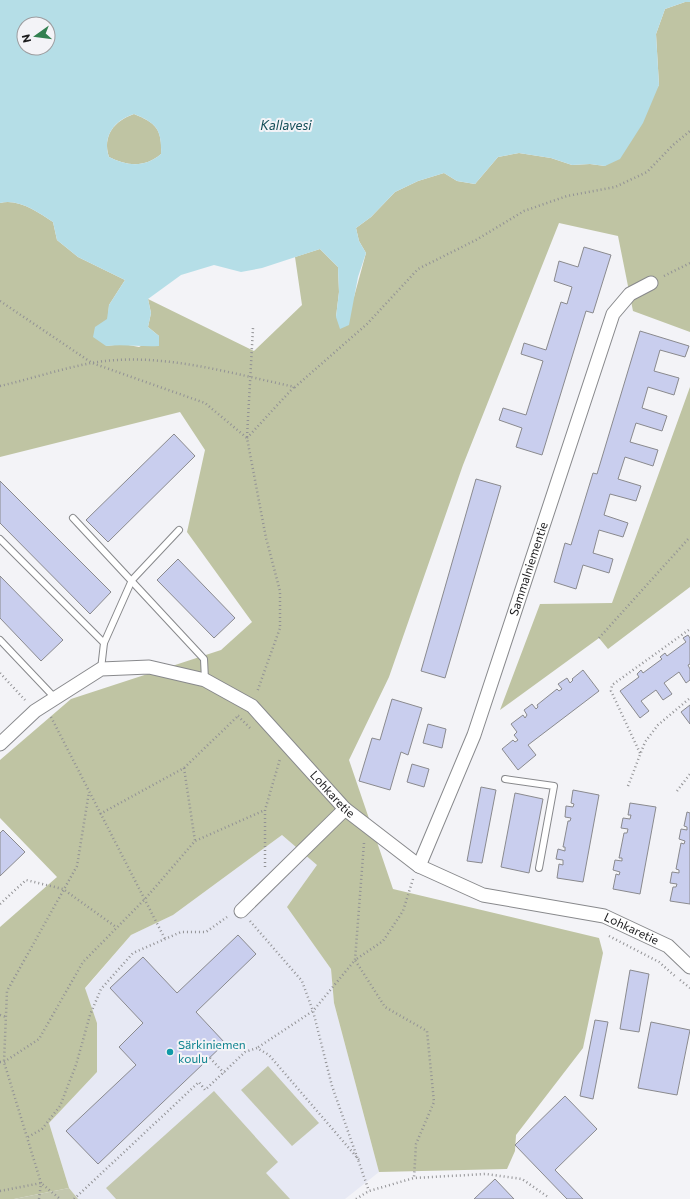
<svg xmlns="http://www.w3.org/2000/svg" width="690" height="1199" font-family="Commissioner,sans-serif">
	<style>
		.built { fill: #e7e9f4 }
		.green { fill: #c3c7ae }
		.forest { fill: #bfc4a3 }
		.water { fill: #b5dee7; fill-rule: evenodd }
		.building { fill: #c9ceee; stroke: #8a8a8e }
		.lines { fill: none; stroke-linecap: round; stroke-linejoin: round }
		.service-casing { stroke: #88898c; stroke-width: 8 }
		.minor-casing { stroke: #88898c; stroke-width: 15 }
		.path { stroke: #929295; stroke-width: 2.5; stroke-dasharray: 1 3; stroke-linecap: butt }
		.service { stroke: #fff; stroke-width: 6 }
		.minor { stroke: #fff; stroke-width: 13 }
		.culture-dot { fill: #0f9aa8; stroke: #f3f3f7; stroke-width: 1.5 }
		.labels { text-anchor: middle; stroke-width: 4; stroke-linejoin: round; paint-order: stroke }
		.street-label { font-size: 12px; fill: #1b1b1d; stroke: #f3f3f7 }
		.culture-label { font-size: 12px; fill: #0d838f; stroke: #f3f3f7; text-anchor: start }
		.water-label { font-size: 13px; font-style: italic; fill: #134d57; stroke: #f3f3f7 }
	</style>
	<rect width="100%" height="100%" fill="#f3f3f7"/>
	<polygon class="built" points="282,835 318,865 288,907 331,969 334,1003 379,1172 345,1199 78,1199 69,1188 49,1123 97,1072 97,1023 85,989 131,935 173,915"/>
	<g class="green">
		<polygon points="268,1066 319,1123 292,1146 241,1090"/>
		<polygon points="214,1091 278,1162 266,1173 290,1199 116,1199 106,1188"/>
		<polygon points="69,1188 78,1199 14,1199"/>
	</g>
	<g class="forest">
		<path d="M685 2H690V332L633 311 618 236 559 223 463 465 389 677 349 760 393 889 599 938 603 953 583 1048 516 1135 515 1151 507 1169 379 1172 334 1003 331 969 287 907 317 865 282 835 173 915 131 935 85 988 97 1023V1072L49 1123 69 1188 14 1199H0V927L57 877 0 818V760L71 699 221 650 252 622 187 532 205 450 180 412 0 457V203C18 198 38 212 53 222L57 240 78 257 125 280 109 305 106 346 123 344 139 347 159 336 148 327 151 313 148 299 254 351 302 305 295 257 320 249 338 267 339 292 336 317 354 297 366 253 359 241 356 228 371 217 395 192 418 181 444 173 457 181 475 184 498 157 519 153 551 158 572 165 590 164 605 166 659 85 656 34 665 9Z"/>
		<path d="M134 114C156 123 162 129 161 154 145 168 127 166 109 157 102 136 114 121 134 114Z"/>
		<polygon points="690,387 690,587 608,649 599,638 500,710 540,604 612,603"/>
	</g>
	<path class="water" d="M0 0H690V2H685L665 9 656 34 659 85 643 123 620 159 605 166 590 164 572 165 551 158 519 153 498 157 475 184 457 181 444 173 418 181 395 192 371 217 356 228 359 241 366 253 358 277 349 325 340 329 336 317 339 292 338 267 320 249 262 268 241 272 214 265 181 275 148 299 151 313 148 327 159 336V346C141 347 124 344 106 346L93 337 95 327 107 319 109 305 125 280 78 257 57 240 53 222C38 212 18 198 0 203ZM24 24H48V48H24ZM134 114C156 123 162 129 161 154 145 168 127 166 109 157 102 137 114 120 134 114Z"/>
	<g class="building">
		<polygon points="584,247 611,255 593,313 586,311 542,455 516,447 522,428 499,420 503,408 526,415 543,361 521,354 524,343 546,350 561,302 567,304 572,287 554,281 559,261 578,267"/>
		<polygon points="640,331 689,346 685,357 660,350 654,371 679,378 674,395 648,387 642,408 667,416 662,431 636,423 630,442 658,450 653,466 625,457 618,479 641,486 636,501 610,494 604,515 628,523 623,537 599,530 593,553 613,559 609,573 583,565 576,589 554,582 565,543 571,545 593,473 597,474"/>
		<polygon points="174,434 195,456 108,542 86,520"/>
		<polygon points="476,479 501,486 445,678 421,671"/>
		<polygon points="0,481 111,592 90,614 0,523"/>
		<polygon points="178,559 235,618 214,638 157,580"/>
		<polygon points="0,576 63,640 41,661 0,618"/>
		<polygon points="688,635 690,638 690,664 688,665 690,669 690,680 686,683 679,672 664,683 672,694 663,700 656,690 641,701 649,711 640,718 620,691 639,677 637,674 641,670 643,673 662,659 660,657 665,653 667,656 686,642 683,638"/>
		<polygon points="583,670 599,691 528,745 536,755 518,770 502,749 513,740 515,742 518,740 514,735 517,732 511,724 523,715 525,718 527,715 524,710 532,704 536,709 538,707 537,705 557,689 559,691 562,689 558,684 567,678 570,683 573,680 572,679"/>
		<polygon points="392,699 422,708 408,755 401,752 390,790 359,781 372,738 380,740"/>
		<polygon points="690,705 690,724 681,712"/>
		<polygon points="428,724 446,729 442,748 423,743"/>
		<polygon points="412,764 429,769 424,787 407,782"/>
		<polygon points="481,787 496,790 482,863 467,861"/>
		<polygon points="573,790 599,795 583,882 557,878 559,864 563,865 563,860 556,859 558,849 565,851 565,847 563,847 568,821 570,821 571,818 565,817 566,806 573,807 574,804 571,803"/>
		<polygon points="515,793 543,799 529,873 501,867"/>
		<polygon points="630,803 656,807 640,894 613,889 616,874 619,875 620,872 613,870 615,860 622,861 622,858 619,858 624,833 627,833 628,829 621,828 623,818 630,819 631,815 628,815"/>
		<polygon points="687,812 690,813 690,904 670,901 673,887 676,887 677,884 670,883 672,872 679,873 679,870 676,869 681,843 684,844 685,841 679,839 681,829 687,830 687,827 684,826"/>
		<polygon points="3,830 25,852 0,876 0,833"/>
		<polygon points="238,935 256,954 196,1012 225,1043 98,1164 66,1131 136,1065 119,1047 143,1023 110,988 143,957 177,993"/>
		<polygon points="630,970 649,974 639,1032 620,1029"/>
		<polygon points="595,1020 608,1022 593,1099 580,1096"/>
		<polygon points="651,1022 690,1030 677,1095 638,1088"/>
		<polygon points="565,1096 597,1129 555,1170 583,1199 567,1199 515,1145"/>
		<polygon points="495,1179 514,1199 474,1199"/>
	</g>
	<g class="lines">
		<g class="service-casing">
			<g id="service">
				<polyline points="73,518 204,659 205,680"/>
				<polyline points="0,539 104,643 101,669"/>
				<polyline points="0,640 55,698"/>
				<polyline points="104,643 132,580 179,530"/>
				<polyline points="505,779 554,786 539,868"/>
			</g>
		</g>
		<g class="minor-casing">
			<g id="minor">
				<path id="s1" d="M0 744 35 711 101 669 149 667 205 680 252 706 345 809 419 866 483 895 604 916 668 946 690 967"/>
				<path id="s2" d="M419 866 474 735 613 314 630 294 651 283"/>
				<polyline points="241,911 345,809"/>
			</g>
		</g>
		<g class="path">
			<polyline points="664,276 690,263"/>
			<polyline points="0,301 92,363 205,403 247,438 266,538 280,591 280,628 257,692"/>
			<path d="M0 386C30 379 61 369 91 363 159 351 229 373 295 387L367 324 418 269 476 240 524 211 567 196 615 187 647 172 673 145 690 131"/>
			<polyline points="247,437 253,328"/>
			<polyline points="247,438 294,387"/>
			<polyline points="599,638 690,537"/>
			<polyline points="0,673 25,700"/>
			<polyline points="238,716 250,728"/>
			<polyline points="51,717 165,939"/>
			<polyline points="640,753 611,691 612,685 690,629"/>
			<polyline points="184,768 195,841"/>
			<polyline points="628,786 645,742 658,725 690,698"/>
			<polyline points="677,791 690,774"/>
			<polyline points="100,814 184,768 239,715"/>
			<polyline points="364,843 355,960 313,1011 332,1086 369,1191"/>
			<polyline points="265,867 265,810 280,759"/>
			<polyline points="413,879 403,911 383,941 355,960 385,1007 427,1031 434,1102 416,1144 414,1178"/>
			<polyline points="0,904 26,880 63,889 116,927"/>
			<polyline points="250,921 302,981 313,1011 257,1048"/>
			<polyline points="609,936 659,962 676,977"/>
			<polyline points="680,980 690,988"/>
			<polyline points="0,1015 6,1017"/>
			<polyline points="210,1058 224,1073"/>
			<polyline points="0,1062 4,1062 39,1039 83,962 145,899 195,841 265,810"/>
			<polyline points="28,1137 42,1129 60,1106 76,1065 90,1015 101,989 133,953 181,932 206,932 227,917"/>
			<polyline points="0,1191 41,1183 60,1199"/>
			<polyline points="39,1199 41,1183 4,1062 7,991 77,866 89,792"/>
			<polyline points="74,1199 199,1082 205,1090 245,1052 257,1048 269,1055 360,1161"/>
			<polyline points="356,1199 369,1191 414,1178 486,1174 522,1179 548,1197"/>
		</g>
		<use href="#service" class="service"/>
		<use href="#minor" class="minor"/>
	</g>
	<circle class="culture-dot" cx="170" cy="1052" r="4"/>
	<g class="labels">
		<g class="street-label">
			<text dy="4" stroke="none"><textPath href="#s2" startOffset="317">Sammalniementie</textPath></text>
			<text dy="4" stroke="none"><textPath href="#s1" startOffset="405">Lohkaretie</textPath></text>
			<text dy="4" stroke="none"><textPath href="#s1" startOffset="741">Lohkaretie</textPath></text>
		</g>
		<g class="culture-label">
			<text x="178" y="1049">Särkiniemen<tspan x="178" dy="14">koulu</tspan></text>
		</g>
		<g class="water-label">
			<text x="286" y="130">Kallavesi</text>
		</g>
	</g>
	<g transform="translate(36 36) rotate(256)"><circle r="19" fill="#f3f3f7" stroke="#9d9da0"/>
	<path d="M0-3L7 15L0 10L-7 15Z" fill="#328050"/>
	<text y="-6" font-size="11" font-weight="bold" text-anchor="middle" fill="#1b1b1d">N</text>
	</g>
</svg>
